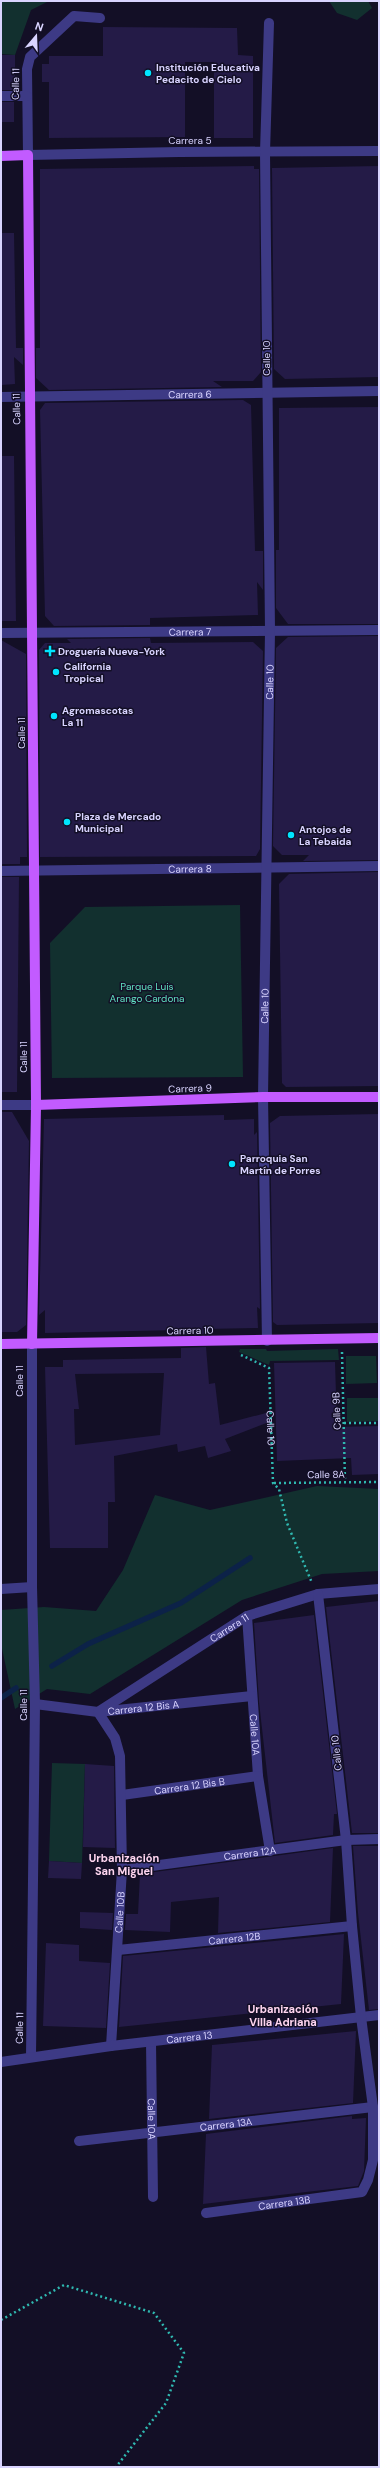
<svg xmlns="http://www.w3.org/2000/svg" width="380" height="2468" font-family="'DM Sans',sans-serif">
	<style>
		.green { fill: #12302f }
		.lines { fill: none; stroke-linecap: round; stroke-linejoin: round }
		.stream { stroke: #0c2248; stroke-width: 5.5 }
		.building { fill: #241b47; fill-rule: evenodd }
		.path { stroke: #2fb8b0; stroke-width: 2.5; stroke-dasharray: 2 3; stroke-linecap: butt }
		.minor { stroke: #3d3a85; stroke-width: 10 }
		.major { stroke: #c25bff; stroke-width: 10 }
		.poi-dot { fill: #00e5ff; stroke: #130f26; stroke-width: 1.5 }
		.labels { text-anchor: middle; stroke-width: 3; stroke-linejoin: round; paint-order: stroke }
		.poi-label { font-size: 10px; font-weight: bold; fill: #d9d4ff; stroke: #130f26; text-anchor: start }
		.street-label { font-size: 10px; fill: #d9d4ff; stroke: #130f26 }
		.park-label { font-size: 10px; fill: #5fe0c0; stroke: #130f26 }
		.neighbourhood-label { font-size: 11px; font-weight: bold; fill: #ffd6f0; stroke: #130f26 }
	</style>
	<rect width="100%" height="100%" fill="#130f26"/>
	<g class="green">
		<polygon points="1,1 49,1 31,10 15,55 1,54"/>
		<polygon points="329,1 368,1 372,8 357,20 337,13"/>
		<polygon points="240,905 243,1077 52,1078 50,943 85,907"/>
		<polygon points="240,1349 266,1349 267,1351 338,1349 339,1360 270,1361 269,1365 239,1352"/>
		<polygon points="346,1356 376,1356 377,1383 346,1384"/>
		<polygon points="347,1398 379,1398 379,1421 347,1422"/>
		<polygon points="317,1486 379,1489 379,1571 322,1574 242,1600 90,1694 47,1689 15,1709 1,1644 1,1610 44,1607 96,1611 123,1570 155,1495 210,1510"/>
		<polygon points="52,1763 85,1764 82,1863 49,1861"/>
	</g>
	<g class="lines">
		<g class="stream">
			<polyline points="52,1666 88,1644 181,1603 250,1558"/>
			<polyline points="1,1698 16,1688"/>
		</g>
	</g>
	<g class="building">
		<polygon points="103,27 237,28 238,55 253,56 253,138 214,138 214,62 185,62 185,137 49,138 49,82 42,82 42,64 49,64 49,56 103,56"/>
		<rect x="1" y="55" width="14" height="35"/>
		<rect x="1" y="102" width="13" height="20"/>
		<polygon points="254,166 254,169 259,169 261,372 253,381 213,381 222,387 49,390 36,378 36,348 40,348 40,169"/>
		<polygon points="379,166 379,377 285,379 274,369 272,168"/>
		<polygon points="1,233 14,233 16,348 23,348 23,365 14,357 15,384 1,385"/>
		<polygon points="243,400 251,405 255,551 263,551 263,590 257,582 258,615 150,618 150,625 54,626 45,616 40,410 45,403"/>
		<polygon points="379,407 379,624 288,624 276,608 276,550 279,550 279,408"/>
		<polygon points="1,456 14,456 16,621 1,621"/>
		<polygon points="379,636 379,860 303,861 309,855 282,855 273,846 276,648 288,637"/>
		<polygon points="150,638 151,643 253,642 263,651 260,849 256,856 40,857 39,650 45,643 71,643 67,639"/>
		<polygon points="1,640 26,654 27,857 20,857 20,864 1,864"/>
		<polygon points="379,872 379,1086 286,1087 282,1083 279,884 289,874"/>
		<polygon points="1,877 19,877 17,1092 1,1092"/>
		<polygon points="1,1112 12,1112 29,1141 26,1325 17,1332 1,1332"/>
		<polygon points="379,1114 379,1323 277,1325 273,1322 270,1123 280,1116"/>
		<polygon points="224,1115 224,1120 254,1119 254,1135 257,1132 260,1309 257,1307 258,1328 204,1329 204,1334 180,1335 179,1330 45,1333 45,1310 39,1315 44,1119"/>
		<path d="M206 1347 209 1384 215 1383 220 1425 266 1413 269 1422 225 1439 231 1451 208 1458 205 1446 178 1452 177 1444 114 1456 115 1502H108V1548H50L45 1367H63V1360L181 1358V1348ZM164 1373 160 1435 75 1445 74 1409H79L75 1374Z"/>
		<polygon points="335,1362 337,1427 379,1426 379,1474 352,1475 351,1458 277,1461 274,1363"/>
		<polygon points="379,1601 379,1833 352,1833 326,1607"/>
		<polygon points="314,1615 337,1814 334,1814 333,1835 275,1843 259,1702 254,1623"/>
		<polygon points="85,1764 114,1766 115,1848 83,1847"/>
		<polygon points="353,1846 379,1846 379,2009 369,2010 358,1913"/>
		<polygon points="333,1848 330,1922 218,1933 219,1897 171,1902 170,1932 125,1930 126,1914 138,1914 140,1874"/>
		<polygon points="49,1861 82,1863 81,1879 48,1878"/>
		<polygon points="80,1912 113,1913 112,1930 80,1928"/>
		<polygon points="344,1934 341,2004 119,2027 123,1956"/>
		<polygon points="46,1943 79,1945 79,1961 110,1963 106,2028 43,2026"/>
		<polygon points="356,2031 353,2103 209,2119 212,2045"/>
		<polygon points="352,2116 352,2119 366,2118 364,2171 358,2186 203,2204 206,2134"/>
	</g>
	<g class="lines">
		<g class="path">
			<polyline points="342,1352 345,1482"/>
			<path id="s1" d="M241 1355 269 1368 273 1483 279 1489 287 1523 312 1583"/>
			<polyline points="344,1423 379,1423"/>
			<polyline points="274,1483 379,1482"/>
			<polyline points="1,2320 64,2285 154,2313 184,2353 166,2403 116,2467"/>
		</g>
		<g class="minor">
			<polyline points="100,18 74,16 30,57 27,69 28,155 179,152 379,151"/>
			<polyline points="1,96 27,96"/>
			<path id="s2" d="M1 397 379 391"/>
			<path id="s3" d="M1 633 379 630"/>
			<path id="s4" d="M1 871 379 866"/>
			<polyline points="1,1105 36,1105"/>
			<path id="s5" d="M267 1341 263 1097 270 631 265 152 269 23"/>
			<polyline points="1,1589 32,1587"/>
			<path id="s6" d="M247 1616 258 1776 270 1851"/>
			<path id="s7" d="M35 1704 98 1712 252 1696"/>
			<path id="s8" d="M122 1795 258 1776"/>
			<path id="s9" d="M122 1870 346 1840 379 1839"/>
			<path id="s10" d="M118 1950 352 1926"/>
			<path id="s11" d="M151 2042 153 2197"/>
			<path id="s12" d="M111 2046 122 1870 120 1756 115 1738 98 1712 247 1616 318 1594 379 1589"/>
			<polyline points="31,2057 35,1704 32,1587 32,1344"/>
			<path id="s13" d="M1 2062 111 2046 379 2015"/>
			<path id="s14" d="M79 2141 373 2107"/>
			<path id="s15" d="M206 2213 362 2192 368 2180 373 2160V2107L361 2017 352 1926 346 1840 318 1594"/>
		</g>
		<g class="major">
			<polyline points="1,156 28,155 36,1105 32,1344"/>
			<polyline points="36,1105 263,1097 379,1097"/>
			<polyline points="1,1344 379,1338"/>
		</g>
	</g>
	<g class="poi-dot">
		<circle cx="148" cy="73" r="4"/>
		<path d="M48 645h4v4h4v4h-4v4h-4v-4h-4v-4h4z"/>
		<circle cx="56" cy="672" r="4"/>
		<circle cx="54" cy="716" r="4"/>
		<circle cx="67" cy="822" r="4"/>
		<circle cx="291" cy="835" r="4"/>
		<circle cx="232" cy="1164" r="4"/>
	</g>
	<g class="labels">
		<g class="poi-label">
			<text x="156" y="71">Institución Educativa<tspan x="156" dy="12">Pedacito de Cielo</tspan></text>
			<text x="58" y="655">Droguería Nueva-York</text>
			<text x="64" y="670">California<tspan x="64" dy="12">Tropical</tspan></text>
			<text x="62" y="714">Agromascotas<tspan x="62" dy="12">La 11</tspan></text>
			<text x="75" y="820">Plaza de Mercado<tspan x="75" dy="12">Municipal</tspan></text>
			<text x="299" y="833">Antojos de<tspan x="299" dy="12">La Tebaida</tspan></text>
			<text x="240" y="1162">Parroquia San<tspan x="240" dy="12">Martín de Porres</tspan></text>
		</g>
		<g class="street-label">
			<text transform="translate(15 84) rotate(-89)" y="4">Calle 11</text>
			<text x="190" y="144">Carrera 5</text>
			<text transform="translate(266 358) rotate(-90)" y="4">Calle 10</text>
			<text dy="4" stroke="none"><textPath href="#s2" startOffset="189">Carrera 6</textPath></text>
			<text transform="translate(16 409) rotate(-91)" y="4">Calle 11</text>
			<text dy="4" stroke="none"><textPath href="#s3" startOffset="189">Carrera 7</textPath></text>
			<text dy="4" stroke="none"><textPath href="#s5" startOffset="659">Calle 10</textPath></text>
			<text transform="translate(21 733) rotate(-90)" y="4">Calle 11</text>
			<text dy="4" stroke="none"><textPath href="#s4" startOffset="189">Carrera 8</textPath></text>
			<text dy="4" stroke="none"><textPath href="#s5" startOffset="335">Calle 10</textPath></text>
			<text transform="translate(23 1057) rotate(-90)" y="4">Calle 11</text>
			<text transform="translate(190 1088) rotate(-2)" y="4">Carrera 9</text>
			<text transform="translate(190 1330) rotate(-1)" y="4">Carrera 10</text>
			<text transform="translate(19 1381) rotate(-90)" y="4">Calle 11</text>
			<text transform="translate(336 1411) rotate(-92)" y="4">Calle 9B</text>
			<text dy="4" stroke="none"><textPath href="#s1" startOffset="91">Calle 10</textPath></text>
			<text transform="translate(326 1474) rotate(-1)" y="4">Calle 8A</text>
			<text dy="4" stroke="none"><textPath href="#s12" startOffset="496">Carrera 11</textPath></text>
			<text transform="translate(23 1705) rotate(-90)" y="4">Calle 11</text>
			<text dy="4" stroke="none"><textPath href="#s7" startOffset="109">Carrera 12 Bis A</textPath></text>
			<text dy="4" stroke="none"><textPath href="#s6" startOffset="119">Calle 10A</textPath></text>
			<text transform="translate(336 1753) rotate(-96)" y="4">Calle 10</text>
			<text dy="4" stroke="none"><textPath href="#s8" startOffset="68">Carrera 12 Bis B</textPath></text>
			<text dy="4" stroke="none"><textPath href="#s9" startOffset="129">Carrera 12A</textPath></text>
			<text dy="4" stroke="none"><textPath href="#s12" startOffset="134">Calle 10B</textPath></text>
			<text dy="4" stroke="none"><textPath href="#s10" startOffset="117">Carrera 12B</textPath></text>
			<text transform="translate(19 2028) rotate(-89)" y="4">Calle 11</text>
			<text dy="4" stroke="none"><textPath href="#s13" startOffset="190">Carrera 13</textPath></text>
			<text dy="4" stroke="none"><textPath href="#s11" startOffset="77">Calle 10A</textPath></text>
			<text dy="4" stroke="none"><textPath href="#s14" startOffset="148">Carrera 13A</textPath></text>
			<text dy="4" stroke="none"><textPath href="#s15" startOffset="79">Carrera 13B</textPath></text>
		</g>
		<g class="park-label">
			<text x="147" y="990">Parque Luis<tspan x="147" dy="12">Arango Cardona</tspan></text>
		</g>
		<g class="neighbourhood-label">
			<text x="124" y="1862">Urbanización<tspan x="124" dy="13">San Miguel</tspan></text>
			<text x="283" y="2013">Urbanización<tspan x="283" dy="13">Villa Adriana</tspan></text>
		</g>
	</g>
	<rect width="380" height="2468" fill="none" stroke="#d9d4ff" stroke-width="4"/>
	<g transform="translate(36 36) rotate(19)" stroke="#130f26" stroke-width="3" paint-order="stroke">
	<path d="M0-3L7 15L0 10L-7 15Z" fill="#d9d4ff"/>
	<text y="-6" font-size="11" font-weight="bold" text-anchor="middle" fill="#d9d4ff">N</text>
	</g>
</svg>
